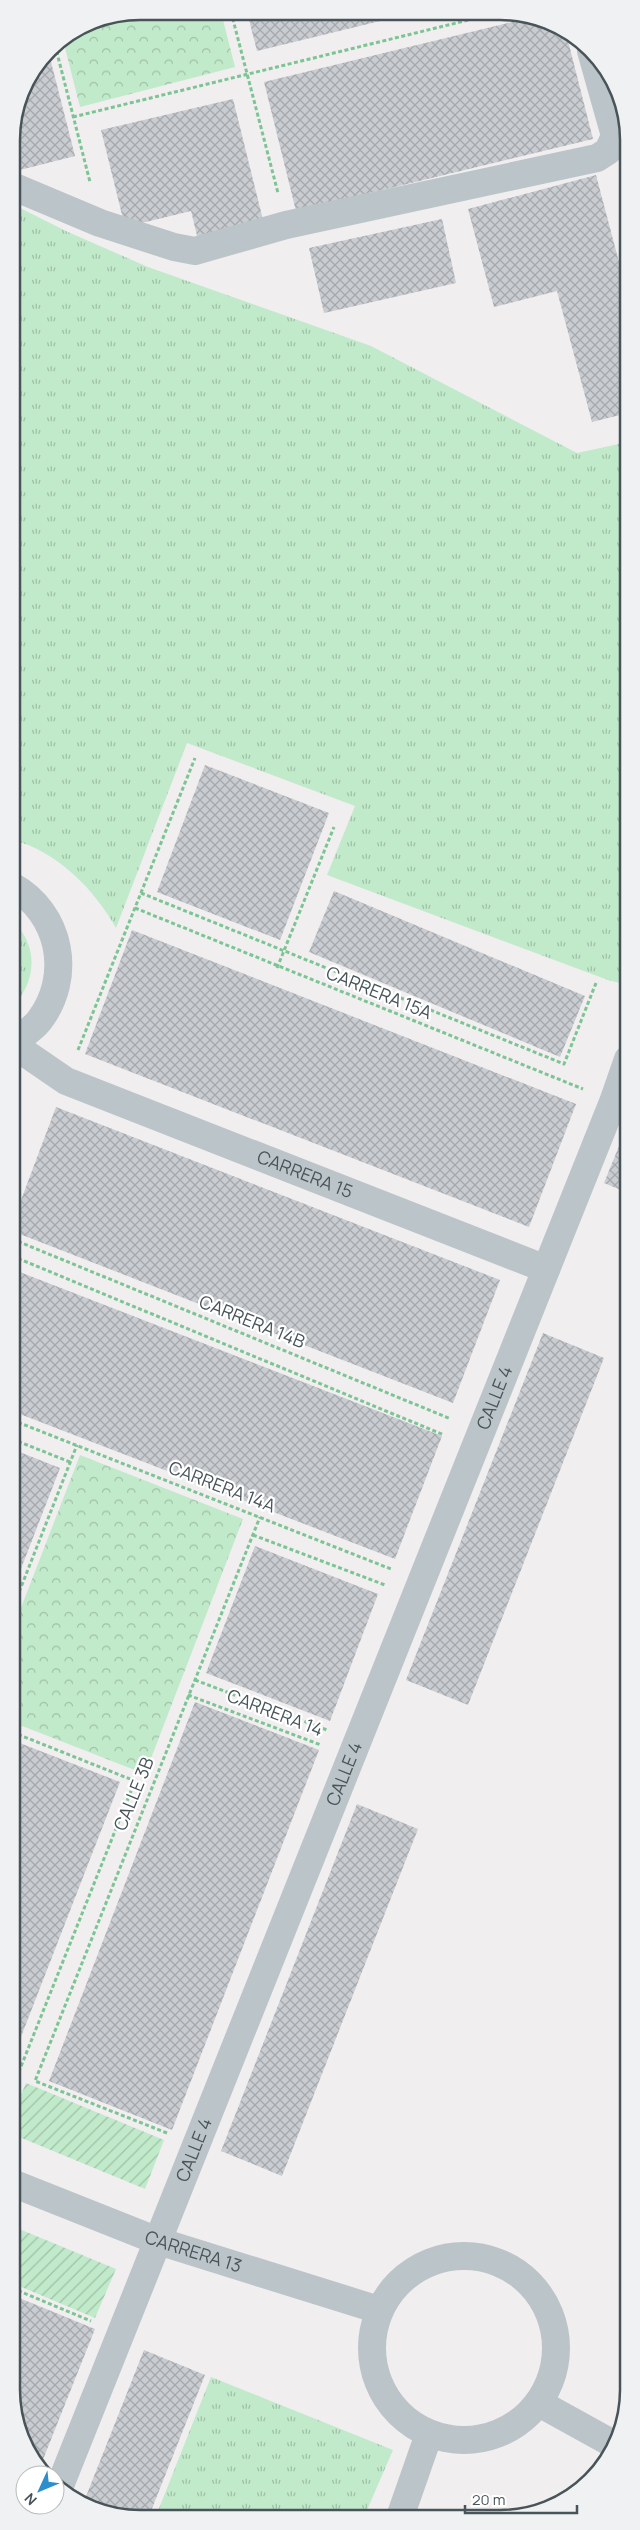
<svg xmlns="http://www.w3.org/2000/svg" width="640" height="2530" font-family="Manrope,sans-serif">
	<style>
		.grass { fill: url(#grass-tufts) }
		.park { fill: url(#park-crowns) }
		.garden { fill: url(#garden-furrows) }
		.building { fill: url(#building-cross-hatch) }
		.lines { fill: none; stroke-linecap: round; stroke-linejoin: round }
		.path { stroke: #7dc494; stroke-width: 3; stroke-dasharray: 4 2.5; stroke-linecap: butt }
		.minor { stroke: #bbc5c9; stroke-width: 28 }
		.labels { text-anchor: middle; stroke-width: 4.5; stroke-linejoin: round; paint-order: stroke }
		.street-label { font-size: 18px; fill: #485459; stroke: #fff }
		.rim { fill: none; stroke: #485459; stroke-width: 2.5 }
	</style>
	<defs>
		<pattern id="grass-tufts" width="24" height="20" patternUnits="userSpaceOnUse" patternTransform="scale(1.25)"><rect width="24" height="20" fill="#c1eaca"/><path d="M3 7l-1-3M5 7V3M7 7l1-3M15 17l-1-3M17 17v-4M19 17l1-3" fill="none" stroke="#9fc0a7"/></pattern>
		<pattern id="park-crowns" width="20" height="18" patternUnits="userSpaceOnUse" patternTransform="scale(1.25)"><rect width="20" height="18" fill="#c1eaca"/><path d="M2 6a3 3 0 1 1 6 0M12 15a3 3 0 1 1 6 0" fill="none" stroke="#9fc0a7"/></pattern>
		<pattern id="garden-furrows" width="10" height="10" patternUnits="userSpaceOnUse" patternTransform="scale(1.25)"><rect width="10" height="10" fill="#c1eaca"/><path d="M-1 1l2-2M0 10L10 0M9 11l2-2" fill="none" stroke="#9fc0a7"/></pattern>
		<pattern id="building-cross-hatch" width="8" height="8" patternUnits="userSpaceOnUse" patternTransform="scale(1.25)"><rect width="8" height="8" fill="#c9ccd0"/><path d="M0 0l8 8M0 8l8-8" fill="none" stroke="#a5a8ac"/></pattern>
	</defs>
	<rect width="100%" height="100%" fill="#f1eeef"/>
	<g class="grass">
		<path d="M12 204 68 232 148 267 371 346 577 453 628 442V985L608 980 327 875 355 806 187 743 116 928C95 890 56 850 12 840Z"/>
		<path d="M12 920C39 945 37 982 12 1007Z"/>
		<polygon points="211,2377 393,2450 364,2517 156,2516"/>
	</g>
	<g class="park">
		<polygon points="140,11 221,12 235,67 80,107 63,40 91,21"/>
		<polygon points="80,1455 243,1519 145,1774 12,1722 12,1631"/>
	</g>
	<g class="garden">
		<polygon points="26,2083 164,2140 145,2189 12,2134 12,2116"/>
		<polygon points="12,2226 116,2269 95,2318 12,2283"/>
	</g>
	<g class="building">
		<polygon points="247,12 409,13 409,14 257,51"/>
		<polygon points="533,17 565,29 593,139 296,211 264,82"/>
		<polygon points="48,50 75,156 12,172 12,132 24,83"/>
		<polygon points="233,99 265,228 199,244 191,211 125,227 101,130"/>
		<polygon points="596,175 628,296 628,413 592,422 557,291 494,307 468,209"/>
		<polygon points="442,219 456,283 324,313 309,248"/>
		<polygon points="205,765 329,813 280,940 157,892"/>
		<polygon points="334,891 585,996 560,1057 309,952"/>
		<polygon points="132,930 576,1104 529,1227 85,1054"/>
		<polygon points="56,1107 500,1280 453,1403 12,1231 12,1224"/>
		<polygon points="628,1124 628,1193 604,1183"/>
		<polygon points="12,1269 442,1436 395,1559 12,1411"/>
		<polygon points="543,1333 604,1358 468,1705 406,1680"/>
		<polygon points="12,1449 60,1468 12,1592"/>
		<polygon points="255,1546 378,1594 330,1721 206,1673"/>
		<polygon points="195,1702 319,1750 172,2130 49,2081"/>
		<polygon points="12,1740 120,1782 12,2060"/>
		<polygon points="357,1804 418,1829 282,2176 221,2151"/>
		<polygon points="12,2295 95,2329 40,2467 12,2407"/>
		<polygon points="144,2350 205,2375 149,2516 115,2516 83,2504"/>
	</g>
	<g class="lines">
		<g class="path">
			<polyline points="231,12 278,193"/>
			<polyline points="55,45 90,182"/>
			<polyline points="73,117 493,14"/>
			<polyline points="141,893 564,1064 596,983"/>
			<polyline points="135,908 583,1089"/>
			<polyline points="277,968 334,827"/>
			<polyline points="78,1050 195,758"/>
			<polyline points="12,1239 451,1419"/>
			<polyline points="12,1256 444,1435"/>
			<polyline points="12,1420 391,1569"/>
			<polyline points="12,1439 70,1462"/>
			<polyline points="253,1535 385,1585"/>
			<polyline points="12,1610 77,1445"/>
			<polyline points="195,1680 327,1730"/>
			<polyline points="188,1695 321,1745"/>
			<polyline points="12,1732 135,1781 12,2089"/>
			<polyline points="167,2133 35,2081 260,1517"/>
			<polyline points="12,2288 91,2321"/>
		</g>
		<g class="minor">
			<polyline points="12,186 100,223 174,247 195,251 286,225 597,158 608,151 615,136 591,51"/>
			<path d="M12 886C61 913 73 977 39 1021 32 1030 21 1036 12 1043"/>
			<path id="s1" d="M12 1044 66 1081 546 1269"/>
			<path id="s2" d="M12 2183 158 2241 379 2310"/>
			<circle cx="464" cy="2348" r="92"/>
			<polyline points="539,2403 615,2445"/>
			<path id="s3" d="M59 2488 613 1102 628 1059"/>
			<polyline points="400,2517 429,2434"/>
		</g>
	</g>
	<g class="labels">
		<g class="street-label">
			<text transform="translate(379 993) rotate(22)" y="6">CARRERA 15A</text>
			<text dy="6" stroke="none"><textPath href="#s1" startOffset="322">CARRERA 15</textPath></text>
			<text transform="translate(252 1322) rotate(22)" y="6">CARRERA 14B</text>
			<text dy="6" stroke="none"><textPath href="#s3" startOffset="1174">CALLE 4</textPath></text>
			<text transform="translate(222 1487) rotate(21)" y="6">CARRERA 14A</text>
			<text transform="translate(275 1713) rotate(21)" y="6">CARRERA 14</text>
			<text dy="6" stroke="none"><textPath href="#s3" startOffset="769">CALLE 4</textPath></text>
			<text transform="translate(134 1794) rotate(-68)" y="6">CALLE 3B</text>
			<text dy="6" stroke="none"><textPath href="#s3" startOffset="364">CALLE 4</textPath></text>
			<text dy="6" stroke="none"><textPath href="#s2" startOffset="194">CARRERA 13</textPath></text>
		</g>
	</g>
	<path d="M0 0H640V2530H0ZM140 20H500A120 120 0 0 1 620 140V2390A120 120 0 0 1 500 2510H140A120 120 0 0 1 20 2390V140A120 120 0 0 1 140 20Z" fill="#f0f1f2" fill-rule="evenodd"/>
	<path class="rim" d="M140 20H500A120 120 0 0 1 620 140V2390A120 120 0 0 1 500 2510H140A120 120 0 0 1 20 2390V140A120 120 0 0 1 140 20Z"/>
	<g transform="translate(40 2490) rotate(226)"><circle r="24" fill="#ffffff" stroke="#b6bbbd"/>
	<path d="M0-4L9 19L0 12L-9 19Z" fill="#2c8fcc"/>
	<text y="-8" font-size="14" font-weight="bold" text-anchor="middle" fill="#485459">N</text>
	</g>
	<path d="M465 2505v8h112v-8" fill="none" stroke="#485459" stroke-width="2.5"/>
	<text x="472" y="2505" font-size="15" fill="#485459" stroke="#ffffff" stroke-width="4" paint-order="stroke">20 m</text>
</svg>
